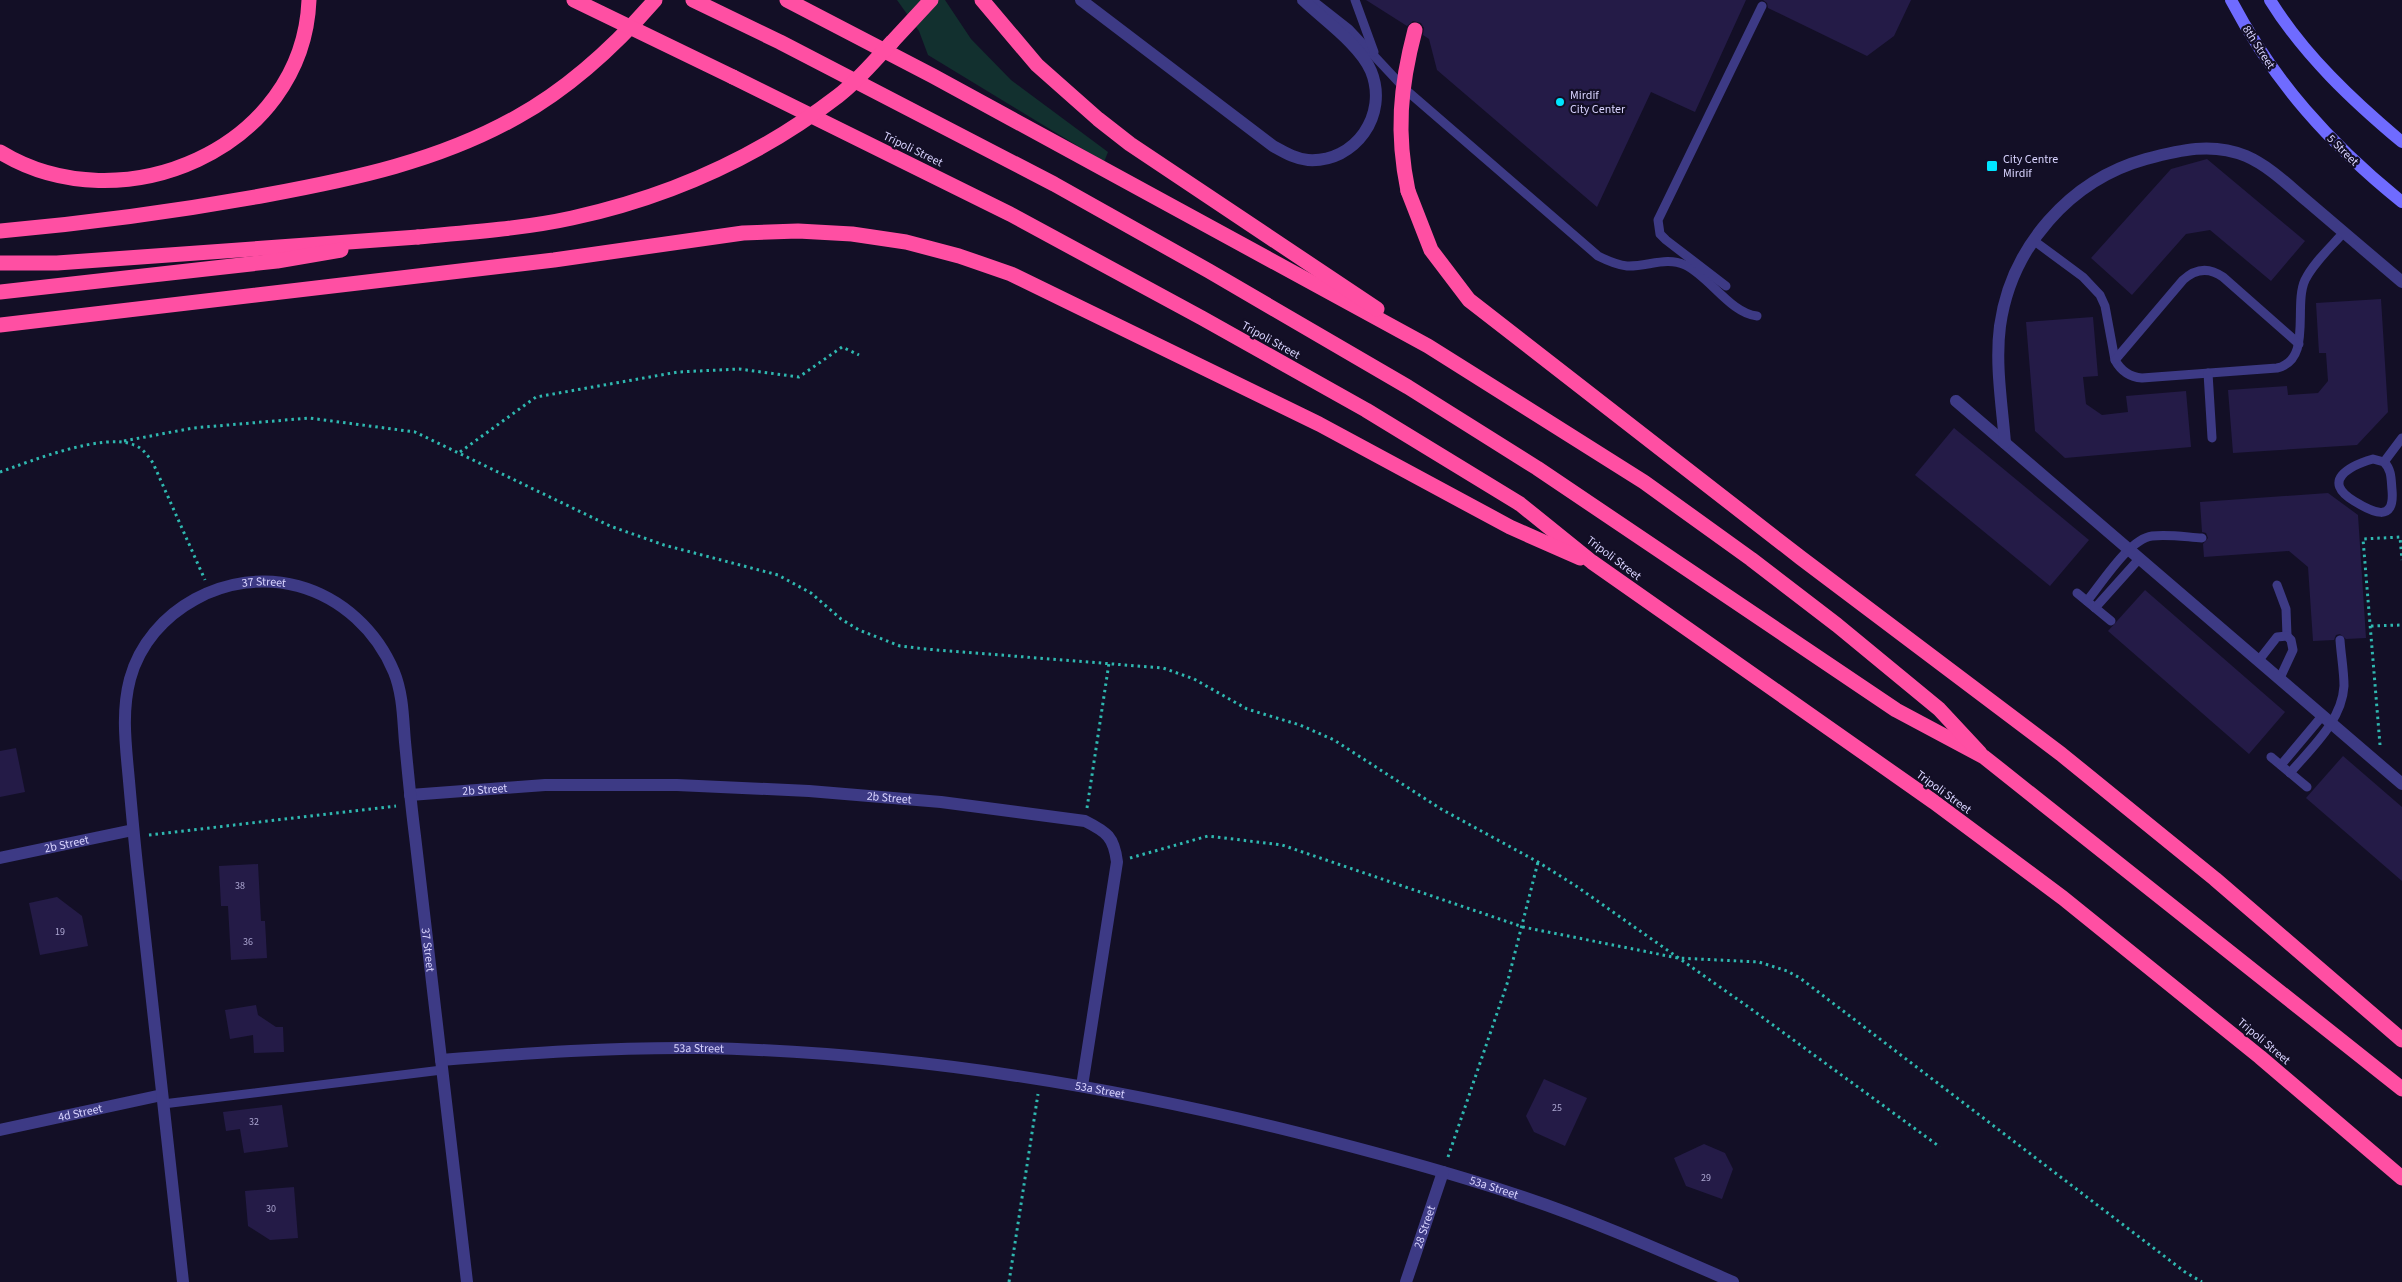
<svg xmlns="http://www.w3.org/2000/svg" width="2402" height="1282" font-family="'Source Sans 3',sans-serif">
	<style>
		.garden { fill: #12302f }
		.building { fill: #241b47 }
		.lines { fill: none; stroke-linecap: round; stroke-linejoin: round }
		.path { stroke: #2fb8b0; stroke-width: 3; stroke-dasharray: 2.5 4; stroke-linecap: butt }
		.lane { stroke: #3d3a85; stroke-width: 9 }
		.street { stroke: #3d3a85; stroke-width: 12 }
		.secondary { stroke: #6f6bff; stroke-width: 12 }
		.highway { stroke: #ff4fa3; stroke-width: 15 }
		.highway-bridge { stroke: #ff4fa3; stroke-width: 15 }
		.poi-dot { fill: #00e5ff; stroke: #130f26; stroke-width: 2 }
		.labels { text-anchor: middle; stroke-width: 4.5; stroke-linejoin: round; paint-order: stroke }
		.number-label { font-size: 10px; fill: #aca6d1 }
		.street-label { font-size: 12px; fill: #d9d4ff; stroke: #130f26 }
		.poi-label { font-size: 12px; fill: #d9d4ff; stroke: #130f26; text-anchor: start }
	</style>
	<rect width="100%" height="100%" fill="#130f26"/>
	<polygon class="garden" points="897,0 945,0 971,39 1011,80 1108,152 1104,162 928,55 919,31"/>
	<g class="building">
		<polygon points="1366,0 1746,0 1695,112 1651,92 1597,207 1437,70 1429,39 1423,35 1424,28 1421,23 1413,21 1407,26"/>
		<polygon points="1763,0 1911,0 1894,36 1867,56 1768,8 1767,3"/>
		<polygon points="2207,159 2305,241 2271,281 2210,230 2186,234 2132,295 2091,258 2171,169"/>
		<polygon points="2381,299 2388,412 2357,445 2233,453 2228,390 2287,386 2288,395 2318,393 2328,381 2326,353 2319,353 2316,303"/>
		<polygon points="2093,317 2098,376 2083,377 2086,404 2102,415 2128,412 2126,396 2186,391 2191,447 2065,458 2035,431 2026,322"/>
		<polygon points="1954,428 2089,540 2050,586 1915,475"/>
		<polygon points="2328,493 2358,515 2366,638 2346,639 2340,634 2336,635 2334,640 2313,641 2308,567 2289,551 2204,557 2203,544 2208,538 2206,533 2202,532 2200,502"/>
		<polygon points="2145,590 2285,712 2249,754 2108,631"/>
		<polygon points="16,748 25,792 0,797 0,751"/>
		<polygon points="2343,756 2402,807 2402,881 2306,798"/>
		<polygon points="258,864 261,921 265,921 267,958 231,960 228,906 221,906 219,866"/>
		<polygon points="57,897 82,916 88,946 40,955 29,903"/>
		<polygon points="256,1005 258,1015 276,1027 283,1027 284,1052 254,1053 253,1035 230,1039 225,1010"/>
		<polygon points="1544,1079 1587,1098 1565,1146 1534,1132 1526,1116"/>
		<polygon points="282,1105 288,1147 244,1153 240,1129 226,1131 223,1112"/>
		<polygon points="1704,1144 1725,1153 1733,1169 1722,1199 1686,1186 1674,1158"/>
		<polygon points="294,1187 298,1238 270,1240 248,1226 245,1191"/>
	</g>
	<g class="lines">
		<g class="path">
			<polyline points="124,441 193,428 309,418 415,432 610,526 664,545 778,575 811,593 841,619 859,630 900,646 925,649 1163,668 1194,679 1247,709 1300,725 1334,740 1441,809 1538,862 1576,886 1747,1006 1940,1147"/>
			<polyline points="460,452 536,397 678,372 739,369 799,377 842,347 859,355"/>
			<path d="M0 472C31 461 104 432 134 445 143 448 148 456 153 463L205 580"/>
			<polyline points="2371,626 2402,625"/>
			<polyline points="2380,745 2363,539 2400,537 2402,560"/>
			<polyline points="1087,808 1109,663"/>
			<polyline points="149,835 396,806"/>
			<polyline points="1130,858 1208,836 1282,845 1523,927 1678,958 1759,962 1787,971 1800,978 2185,1272 2202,1282"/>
			<polyline points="1448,1157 1507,984 1538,862"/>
			<polyline points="1009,1282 1038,1094"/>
		</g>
		<g class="lane">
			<path d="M1312 0 1349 29 1406 90 1598 256C1608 261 1617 265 1627 266 1647 267 1666 256 1685 265 1709 276 1731 314 1757 316"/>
			<polyline points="1355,0 1374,52"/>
			<path d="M2033 240 2083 277 2100 295 2105 306 2115 360C2121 371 2129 377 2142 378L2277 368C2313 360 2293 306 2305 280 2314 262 2331 247 2344 232"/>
			<polyline points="1726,286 1666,240 1660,234 1658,220 1762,6"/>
			<path d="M2115 360 2183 280C2196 268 2209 267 2223 277L2299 344"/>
			<polyline points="2208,373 2212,438"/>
			<path d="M2373 459 2384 462C2392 470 2391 480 2392 490 2395 524 2372 512 2354 501 2321 481 2349 466 2373 459Z"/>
			<polyline points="2384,462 2402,438"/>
			<polyline points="2277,585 2286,609 2287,636"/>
			<polyline points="2077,593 2111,621"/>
			<path d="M2087 601C2102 583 2129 539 2152 536 2168 534 2186 537 2202 538"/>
			<polyline points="2095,608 2139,559"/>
			<polyline points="2259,660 2277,637 2287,636 2291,640 2293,650 2280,678"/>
			<polyline points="2271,757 2307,787"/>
			<polyline points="2281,765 2323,715"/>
			<path d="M2290 773C2311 748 2342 721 2344 686 2344 671 2341 655 2340 640"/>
			<polyline points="163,1104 442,1070"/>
		</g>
		<g class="street">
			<path d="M1081 0 1273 146C1284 152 1295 159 1308 160 1355 163 1389 115 1371 71 1360 45 1324 20 1303 0"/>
			<polyline points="1956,401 2402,784"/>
			<path d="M2005 443C2002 405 1995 364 2000 326 2011 247 2070 180 2146 159 2180 150 2212 142 2246 156 2269 166 2288 185 2307 201 2339 228 2370 255 2402 282"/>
			<path id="s1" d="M410 795 545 785H677L809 791 941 802 1085 821C1107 832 1114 837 1117 862L1082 1086"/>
			<path id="s2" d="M0 858 133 830"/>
			<path id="s3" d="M441 1060C528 1053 614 1047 700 1048 903 1052 1103 1084 1299 1133 1374 1152 1450 1172 1523 1197 1595 1221 1664 1252 1733 1282"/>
			<path id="s4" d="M0 1130 162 1095"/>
			<path id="s5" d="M183 1282C168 1149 153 1016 139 883 135 849 132 815 129 781 126 747 121 713 130 679 149 609 229 567 298 586 342 598 377 631 394 672 403 694 403 719 405 742 408 773 411 805 415 836 432 985 450 1133 467 1282"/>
			<path id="s6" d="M1406 1282 1443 1172"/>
		</g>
		<g class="secondary">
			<path d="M2231 0C2274 82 2330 144 2402 202"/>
			<path d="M2270 0C2304 55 2353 101 2402 142"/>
		</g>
		<g class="highway">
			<polyline points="693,0 780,42 1054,184 1209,271 1408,387 1537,468 1896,710 1984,757 2402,1089"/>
			<polyline points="787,0 933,76 1428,346 1644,482 1751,559 1837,625 1939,709 1980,753"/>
			<polyline points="982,0 1037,65 1098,119 1130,144 1377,309"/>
			<polyline points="892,42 931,0"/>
			<polyline points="733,77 1010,214 1202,318 1366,410 1520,504 1592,562 1934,802 2063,898 2260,1057 2402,1178"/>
			<path d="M0 152C121 226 303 149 309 0"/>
			<polyline points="1408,191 1431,250 1469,300 1801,558 2061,754 2215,879 2402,1040"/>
			<path d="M0 231C89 223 178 211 266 195 353 179 439 161 517 117 571 87 615 46 655 0"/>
			<polyline points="0,263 57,263 418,237"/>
			<polyline points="0,292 277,261 341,250"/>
			<polyline points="0,325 554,260 743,233 798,231 852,234 906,242 959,256 1011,274 1319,424 1510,527 1580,558"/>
		</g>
		<g class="highway-bridge">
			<polyline points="574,0 733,77"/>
			<path d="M1408 191C1396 133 1400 87 1415 30"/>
			<path d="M418 237C469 232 522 229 572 218 669 197 760 156 838 96 858 81 875 60 892 42"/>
		</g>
	</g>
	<g class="poi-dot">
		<circle cx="1560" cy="102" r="5"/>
		<rect x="1986" y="160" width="12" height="12" rx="2.5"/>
	</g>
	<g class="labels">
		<g class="number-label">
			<text x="240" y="889">38</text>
			<text x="60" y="935">19</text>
			<text x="248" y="945">36</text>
			<text x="1557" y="1111">25</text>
			<text x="254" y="1125">32</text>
			<text x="1706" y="1181">29</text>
			<text x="271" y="1212">30</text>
		</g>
		<g class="street-label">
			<text transform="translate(2259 47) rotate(57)" y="4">8th Street</text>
			<text transform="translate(913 149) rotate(26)" y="4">Tripoli Street</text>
			<text transform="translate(2343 150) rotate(45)" y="4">5 Street</text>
			<text transform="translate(1271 340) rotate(29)" y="4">Tripoli Street</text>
			<text transform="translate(1614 558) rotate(37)" y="4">Tripoli Street</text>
			<text dy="4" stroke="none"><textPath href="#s5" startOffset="784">37 Street</textPath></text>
			<text dy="4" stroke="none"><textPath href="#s1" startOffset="75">2b Street</textPath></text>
			<text transform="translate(1944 792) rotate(36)" y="4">Tripoli Street</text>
			<text dy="4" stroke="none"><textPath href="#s1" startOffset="480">2b Street</textPath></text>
			<text dy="4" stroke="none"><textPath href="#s2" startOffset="68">2b Street</textPath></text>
			<text dy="4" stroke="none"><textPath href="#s5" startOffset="1232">37 Street</textPath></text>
			<text transform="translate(2264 1041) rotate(40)" y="4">Tripoli Street</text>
			<text dy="4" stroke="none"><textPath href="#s3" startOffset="258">53a Street</textPath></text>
			<text dy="4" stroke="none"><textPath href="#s3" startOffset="662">53a Street</textPath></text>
			<text dy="4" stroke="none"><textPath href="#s4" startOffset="82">4d Street</textPath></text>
			<text dy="4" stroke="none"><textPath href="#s3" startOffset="1068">53a Street</textPath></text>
			<text dy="4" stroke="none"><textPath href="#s6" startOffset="58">28 Street</textPath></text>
		</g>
		<g class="poi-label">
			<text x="1570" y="99">Mirdif<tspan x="1570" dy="14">City Center</tspan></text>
			<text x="2003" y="163">City Centre<tspan x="2003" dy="14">Mirdif</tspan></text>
		</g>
	</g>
</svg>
